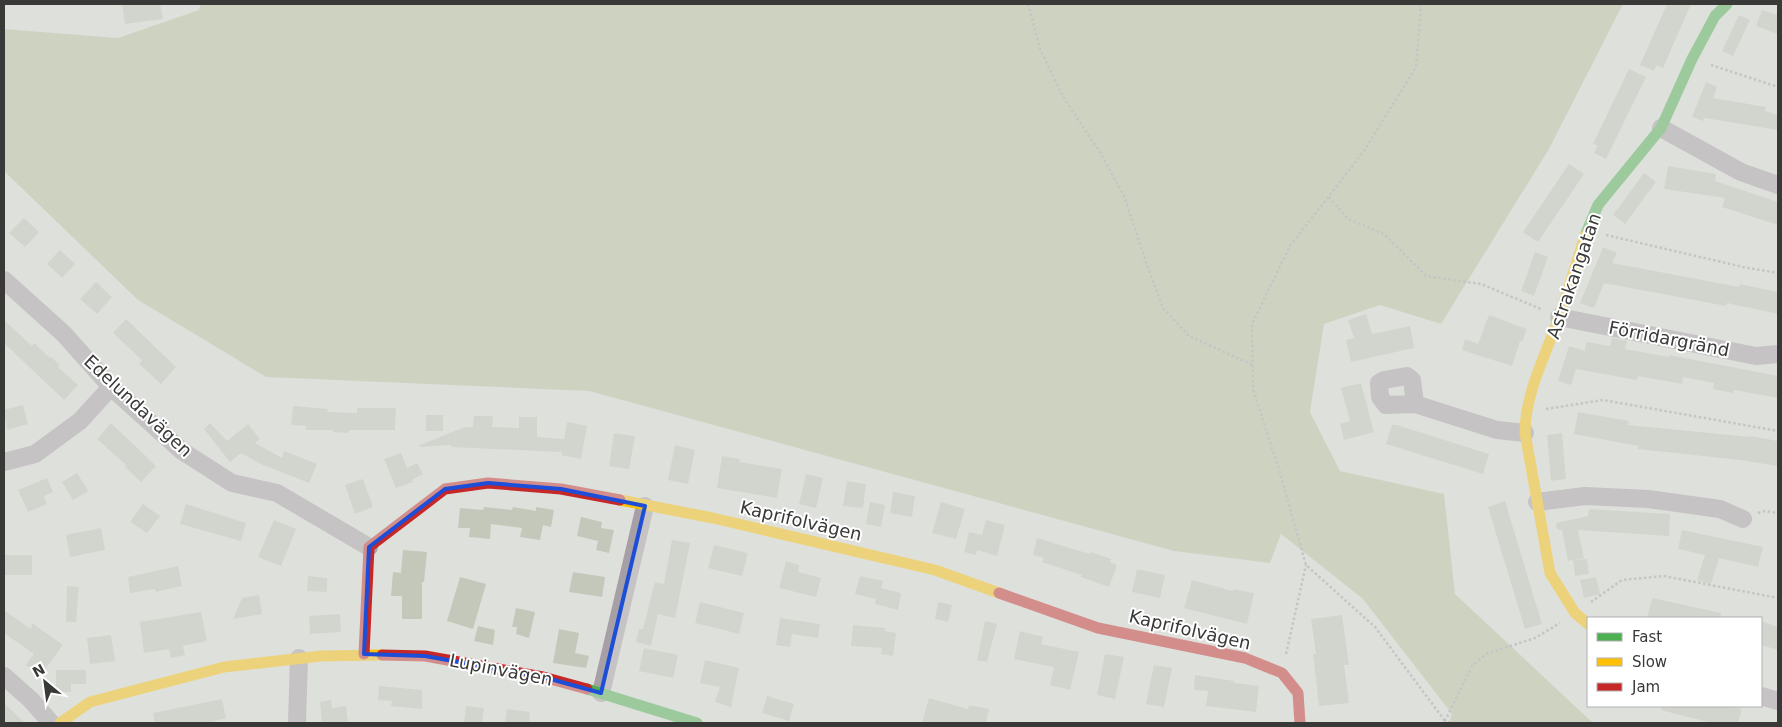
<svg xmlns="http://www.w3.org/2000/svg" width="1782" height="727" font-family="'DejaVu Sans',sans-serif">
	<style>
		.forest { fill: #bbc4a1 }
		.building { fill: #c4c8ba }
		.lines { fill: none; stroke-linecap: round; stroke-linejoin: round }
		.path { stroke: #a8a3a6; stroke-width: 2.5; stroke-dasharray: 2.5 2.5; stroke-linecap: butt }
		.street { stroke: #a79fa6; stroke-width: 18 }
		.fast { stroke: #4caf50; stroke-width: 11 }
		.slow { stroke: #ffc107; stroke-width: 11 }
		.jam { stroke: #c62828; stroke-width: 11 }
		.marked { fill: none; stroke: #1d4ed8; stroke-width: 4; stroke-linejoin: round }
		.labels { text-anchor: middle; stroke-width: 4; stroke-linejoin: round; paint-order: stroke }
		.street-label { font-size: 18px; fill: #393a38; stroke: #fff }
	</style>
	<rect width="100%" height="100%" fill="#dee0dc"/>
	<polygon class="forest" points="201,4 1623,4 1549,149 1441,324 1380,305 1324,324 1310,412 1340,471 1444,494 1455,594 1593,723 1449,723 1452,714 1363,599 1281,534 1270,563 1174,551 589,391 266,377 138,300 4,171 4,29 118,38 199,10"/>
	<g class="building">
		<polygon points="122,4 160,4 163,19 125,24"/>
		<polygon points="1667,4 1691,4 1663,68 1657,65 1654,71 1640,65"/>
		<polygon points="1762,10 1778,15 1778,34 1756,26"/>
		<polygon points="1739,15 1750,20 1733,56 1722,51"/>
		<polygon points="1629,69 1646,77 1606,159 1594,153 1598,146 1593,144"/>
		<polygon points="1706,82 1717,87 1713,98 1766,107 1765,111 1778,115 1778,130 1705,118 1703,121 1692,117"/>
		<polygon points="1569,164 1584,174 1538,242 1523,232"/>
		<polygon points="1668,166 1716,174 1715,181 1778,202 1778,225 1722,207 1725,198 1664,189"/>
		<polygon points="1644,173 1656,182 1625,224 1613,215"/>
		<polygon points="24,218 39,232 25,247 9,233"/>
		<polygon points="1603,247 1617,253 1612,263 1739,287 1740,284 1778,292 1778,314 1727,303 1726,306 1604,283 1594,308 1580,303"/>
		<polygon points="60,250 75,264 62,278 47,264"/>
		<polygon points="1535,252 1548,257 1534,296 1521,291"/>
		<polygon points="96,282 112,297 97,314 80,299"/>
		<polygon points="1366,314 1372,334 1410,326 1414,348 1351,362 1346,340 1354,338 1348,320"/>
		<polygon points="1489,315 1527,329 1522,342 1520,341 1512,366 1462,350 1465,339 1478,344"/>
		<polygon points="126,319 176,367 161,384 139,364 142,360 113,333"/>
		<polygon points="4,320 32,346 34,343 50,358 51,357 60,365 58,367 78,385 64,400 4,343"/>
		<polygon points="1612,338 1627,341 1625,349 1669,357 1669,355 1778,376 1778,398 1734,390 1733,393 1713,389 1714,383 1683,377 1682,384 1638,376 1637,380 1576,369 1571,385 1558,381 1569,346 1585,351 1586,342 1610,346"/>
		<polygon points="1361,383 1374,432 1344,440 1340,424 1350,421 1341,388"/>
		<polygon points="23,405 28,424 7,430 4,410"/>
		<polygon points="293,406 328,409 327,412 357,413 357,408 396,408 395,430 349,430 349,433 333,432 333,430 306,430 306,426 291,425"/>
		<polygon points="1578,412 1629,421 1628,425 1750,437 1750,436 1778,441 1778,466 1740,460 1638,449 1638,446 1574,434"/>
		<rect x="426" y="415" width="17" height="16"/>
		<polygon points="474,416 493,416 492,427 519,428 519,417 537,417 537,437 564,439 567,422 587,426 581,459 561,455 562,452 451,447 451,445 420,447 420,445 465,427 473,427"/>
		<polygon points="111,423 156,466 141,482 125,467 126,465 97,439"/>
		<polygon points="210,423 227,441 248,424 260,439 255,443 282,458 284,451 317,464 309,483 263,465 241,453 230,462 204,429"/>
		<polygon points="1392,425 1397,425 1489,454 1483,474 1386,444"/>
		<polygon points="614,433 635,436 629,469 609,466"/>
		<polygon points="1562,433 1566,479 1551,481 1547,435"/>
		<polygon points="675,445 695,450 688,484 668,480"/>
		<polygon points="401,453 407,468 417,463 423,474 412,480 413,482 396,488 384,459"/>
		<polygon points="722,456 740,459 739,462 782,469 777,498 717,488"/>
		<polygon points="77,473 88,491 73,500 62,482"/>
		<polygon points="806,474 823,478 816,508 799,504"/>
		<polygon points="47,478 53,492 44,496 47,504 28,512 18,490"/>
		<polygon points="363,479 373,507 355,514 345,485"/>
		<polygon points="847,481 866,484 863,508 843,506"/>
		<polygon points="893,492 915,496 912,517 890,513"/>
		<polygon points="1505,501 1542,624 1525,629 1488,507"/>
		<polygon points="870,502 885,505 881,527 866,524"/>
		<polygon points="941,502 965,509 956,539 932,533"/>
		<polygon points="143,504 160,516 147,533 130,522"/>
		<polygon points="186,504 246,523 241,541 180,524"/>
		<polygon points="484,507 512,510 513,507 536,511 536,507 554,510 551,527 543,525 540,540 520,537 522,528 491,524 490,539 469,537 470,528 458,528 460,508 483,510"/>
		<polygon points="1589,509 1670,514 1669,536 1578,530 1584,558 1568,561 1562,530 1557,529 1556,523 1588,516"/>
		<polygon points="581,517 602,522 601,528 614,530 609,553 596,550 598,541 577,536"/>
		<polygon points="274,520 296,529 281,566 258,557"/>
		<polygon points="986,520 1005,525 997,556 977,550 976,555 964,552 969,532 982,535"/>
		<polygon points="101,528 105,550 70,557 66,535"/>
		<polygon points="1682,530 1763,547 1758,567 1719,558 1711,584 1697,580 1705,555 1678,549"/>
		<polygon points="1037,538 1090,554 1091,552 1111,559 1110,562 1117,565 1109,587 1081,577 1082,575 1042,562 1044,558 1033,555"/>
		<polygon points="672,540 690,543 675,618 658,614 651,646 636,642 639,629 643,629 655,582 664,584"/>
		<polygon points="714,545 748,553 742,576 708,568"/>
		<polygon points="403,550 427,552 424,582 422,582 422,619 402,619 402,596 391,596 393,572 401,573"/>
		<rect x="4" y="555" width="28" height="20"/>
		<polygon points="1587,559 1589,574 1575,576 1573,560"/>
		<polygon points="786,561 799,565 798,572 821,578 816,597 779,588"/>
		<polygon points="178,566 182,586 156,592 155,589 130,593 128,577"/>
		<polygon points="1137,569 1165,575 1160,598 1132,592"/>
		<polygon points="573,572 605,577 602,597 569,592"/>
		<polygon points="308,576 327,578 327,592 307,591"/>
		<polygon points="860,576 883,581 881,588 901,593 898,610 875,604 876,599 855,594"/>
		<polygon points="460,577 486,584 473,629 447,621"/>
		<polygon points="1596,577 1600,594 1584,598 1580,580"/>
		<polygon points="1192,580 1233,591 1233,589 1254,593 1247,624 1184,608"/>
		<polygon points="67,586 79,587 76,622 66,622"/>
		<polygon points="259,595 262,614 233,619 242,598"/>
		<polygon points="1652,598 1721,613 1720,618 1647,618"/>
		<polygon points="700,602 744,613 739,634 695,623"/>
		<polygon points="938,602 952,605 948,622 935,619"/>
		<polygon points="516,608 535,612 529,638 516,634 517,627 512,627"/>
		<polygon points="4,610 31,629 32,623 63,645 40,676 26,665 34,654 4,633"/>
		<polygon points="201,612 207,641 183,646 185,655 171,658 169,649 144,653 140,622"/>
		<polygon points="340,614 341,632 310,634 309,616"/>
		<polygon points="1342,615 1349,665 1344,665 1349,703 1319,706 1313,654 1316,654 1311,619"/>
		<polygon points="780,618 820,624 818,638 792,634 790,647 776,645"/>
		<polygon points="985,621 997,624 987,662 977,660"/>
		<polygon points="1761,621 1778,627 1778,650 1761,645"/>
		<polygon points="853,625 885,628 885,631 896,633 893,656 881,654 882,648 851,646"/>
		<polygon points="478,626 495,630 493,645 474,641"/>
		<polygon points="559,629 579,633 575,653 589,656 586,668 553,663"/>
		<polygon points="1020,631 1043,637 1041,644 1079,652 1070,690 1050,685 1054,667 1014,659"/>
		<polygon points="111,635 115,661 90,664 87,638"/>
		<polygon points="644,648 678,655 673,678 639,671"/>
		<polygon points="1105,654 1124,657 1115,699 1097,695"/>
		<polygon points="705,660 739,668 731,707 715,702 720,687 700,683"/>
		<polygon points="1154,665 1172,668 1164,707 1146,704"/>
		<polygon points="56,670 86,670 86,684 71,684 71,692 56,692"/>
		<polygon points="1195,675 1234,681 1234,683 1259,686 1256,712 1206,706 1208,691 1194,690"/>
		<polygon points="379,686 422,690 422,709 391,706 392,701 378,700"/>
		<polygon points="767,696 794,704 789,721 762,713"/>
		<polygon points="929,698 968,709 969,705 989,709 986,723 922,723"/>
		<polygon points="222,699 226,718 207,723 155,723 153,713"/>
		<polygon points="331,700 332,708 346,706 348,723 322,723 320,702"/>
		<polygon points="4,703 25,723 4,723"/>
		<polygon points="466,706 484,708 482,723 464,723"/>
		<polygon points="1661,706 1729,706 1742,709 1738,723 1712,723 1661,710"/>
		<polygon points="507,709 530,712 529,723 505,723"/>
	</g>
	<g class="lines">
		<g class="path">
			<polyline points="1028,4 1040,49 1062,95 1101,154 1124,196 1146,262 1163,308 1189,336 1253,365"/>
			<polyline points="1421,4 1416,67 1364,151 1290,246 1252,324 1253,389 1280,473 1306,565 1375,627 1445,721 1444,723"/>
			<polyline points="1711,65 1778,87"/>
			<polyline points="1329,197 1348,219 1384,234 1426,276 1481,284 1541,309"/>
			<polyline points="1606,235 1743,267 1778,273"/>
			<polyline points="1546,409 1603,400 1778,431"/>
			<polyline points="1758,513 1765,511 1778,513"/>
			<polyline points="1591,602 1622,580 1664,576 1778,598"/>
			<polyline points="1286,654 1306,565"/>
			<polyline points="1450,723 1445,721 1472,666 1486,654 1535,638 1560,623"/>
		</g>
		<g class="street">
			<polyline points="1661,128 1741,172 1778,185"/>
			<polyline points="4,280 64,334 111,387 182,451 232,483 277,493 369,547"/>
			<polyline points="1559,317 1756,356 1778,354"/>
			<polyline points="1415,404 1412,380 1407,376 1384,380 1379,383 1380,397 1386,405 1415,404 1497,430 1525,433"/>
			<polyline points="4,462 35,454 80,421 111,387"/>
			<polyline points="1537,502 1585,496 1648,499 1720,509 1743,519"/>
			<polyline points="4,676 31,700 51,723"/>
			<polyline points="601,693 645,506"/>
			<polyline points="1761,696 1778,701"/>
			<polyline points="297,723 299,658"/>
		</g>
		<g class="fast">
			<polyline points="1585,236 1598,205 1661,128 1692,59 1715,16 1727,4"/>
			<polyline points="587,689 697,723"/>
		</g>
		<g class="slow">
			<path d="M1585 236C1576 264 1568 292 1558 320 1545 356 1525 394 1525 433L1550 573 1575 613 1588 624"/>
			<polyline points="620,500 713,518 935,570 999,593"/>
			<polyline points="60,723 90,702 224,667 321,656 382,655"/>
		</g>
		<g class="jam">
			<polyline points="999,593 1098,628 1245,658 1282,673 1298,693 1300,723"/>
			<polyline points="364,654 369,547 445,489 488,483 561,489 620,500"/>
			<polyline points="382,655 425,656 543,677 587,689"/>
		</g>
	</g>
	<path d="M0 0H1782V727H0ZM488 483 561 489 645 506 601 693 543 677 425 656 364 654 369 547 445 489Z" fill="#dee0dc" fill-opacity=".55" fill-rule="evenodd"/>
	<path class="marked" d="M488 483 561 489 645 506 601 693 543 677 425 656 364 654 369 547 445 489Z"/>
	<g class="labels">
		<g class="street-label">
			<text transform="translate(1574 276) rotate(-71)" y="6">Astrakangatan</text>
			<text transform="translate(1669 339) rotate(11)" y="6">Förridargränd</text>
			<text transform="translate(138 406) rotate(43)" y="6">Edelundavägen</text>
			<text transform="translate(801 521) rotate(13)" y="6">Kaprifolvägen</text>
			<text transform="translate(1190 630) rotate(13)" y="6">Kaprifolvägen</text>
			<text transform="translate(501 670) rotate(11)" y="6">Lupinvägen</text>
		</g>
	</g>
	<rect width="1782" height="727" fill="none" stroke="#393a38" stroke-width="10"/>
	<rect x="1587" y="617" width="175" height="90" fill="#ffffff" stroke="#b0b0af"/>
	<rect x="1597" y="633" width="25" height="8" fill="#4caf50" stroke="#b0b0af"/>
	<text x="1632" y="642" font-size="15" fill="#393a38">Fast</text>
	<rect x="1597" y="658" width="25" height="8" fill="#ffc107" stroke="#b0b0af"/>
	<text x="1632" y="667" font-size="15" fill="#393a38">Slow</text>
	<rect x="1597" y="683" width="25" height="8" fill="#c62828" stroke="#b0b0af"/>
	<text x="1632" y="692" font-size="15" fill="#393a38">Jam</text>
	<g transform="translate(45 682) rotate(331)" stroke="#ffffff" stroke-width="4" paint-order="stroke">
	<path d="M0-4L9 19L0 12L-9 19Z" fill="#393a38"/>
	<text y="-8" font-size="14" font-weight="bold" text-anchor="middle" fill="#393a38">N</text>
	</g>
</svg>
